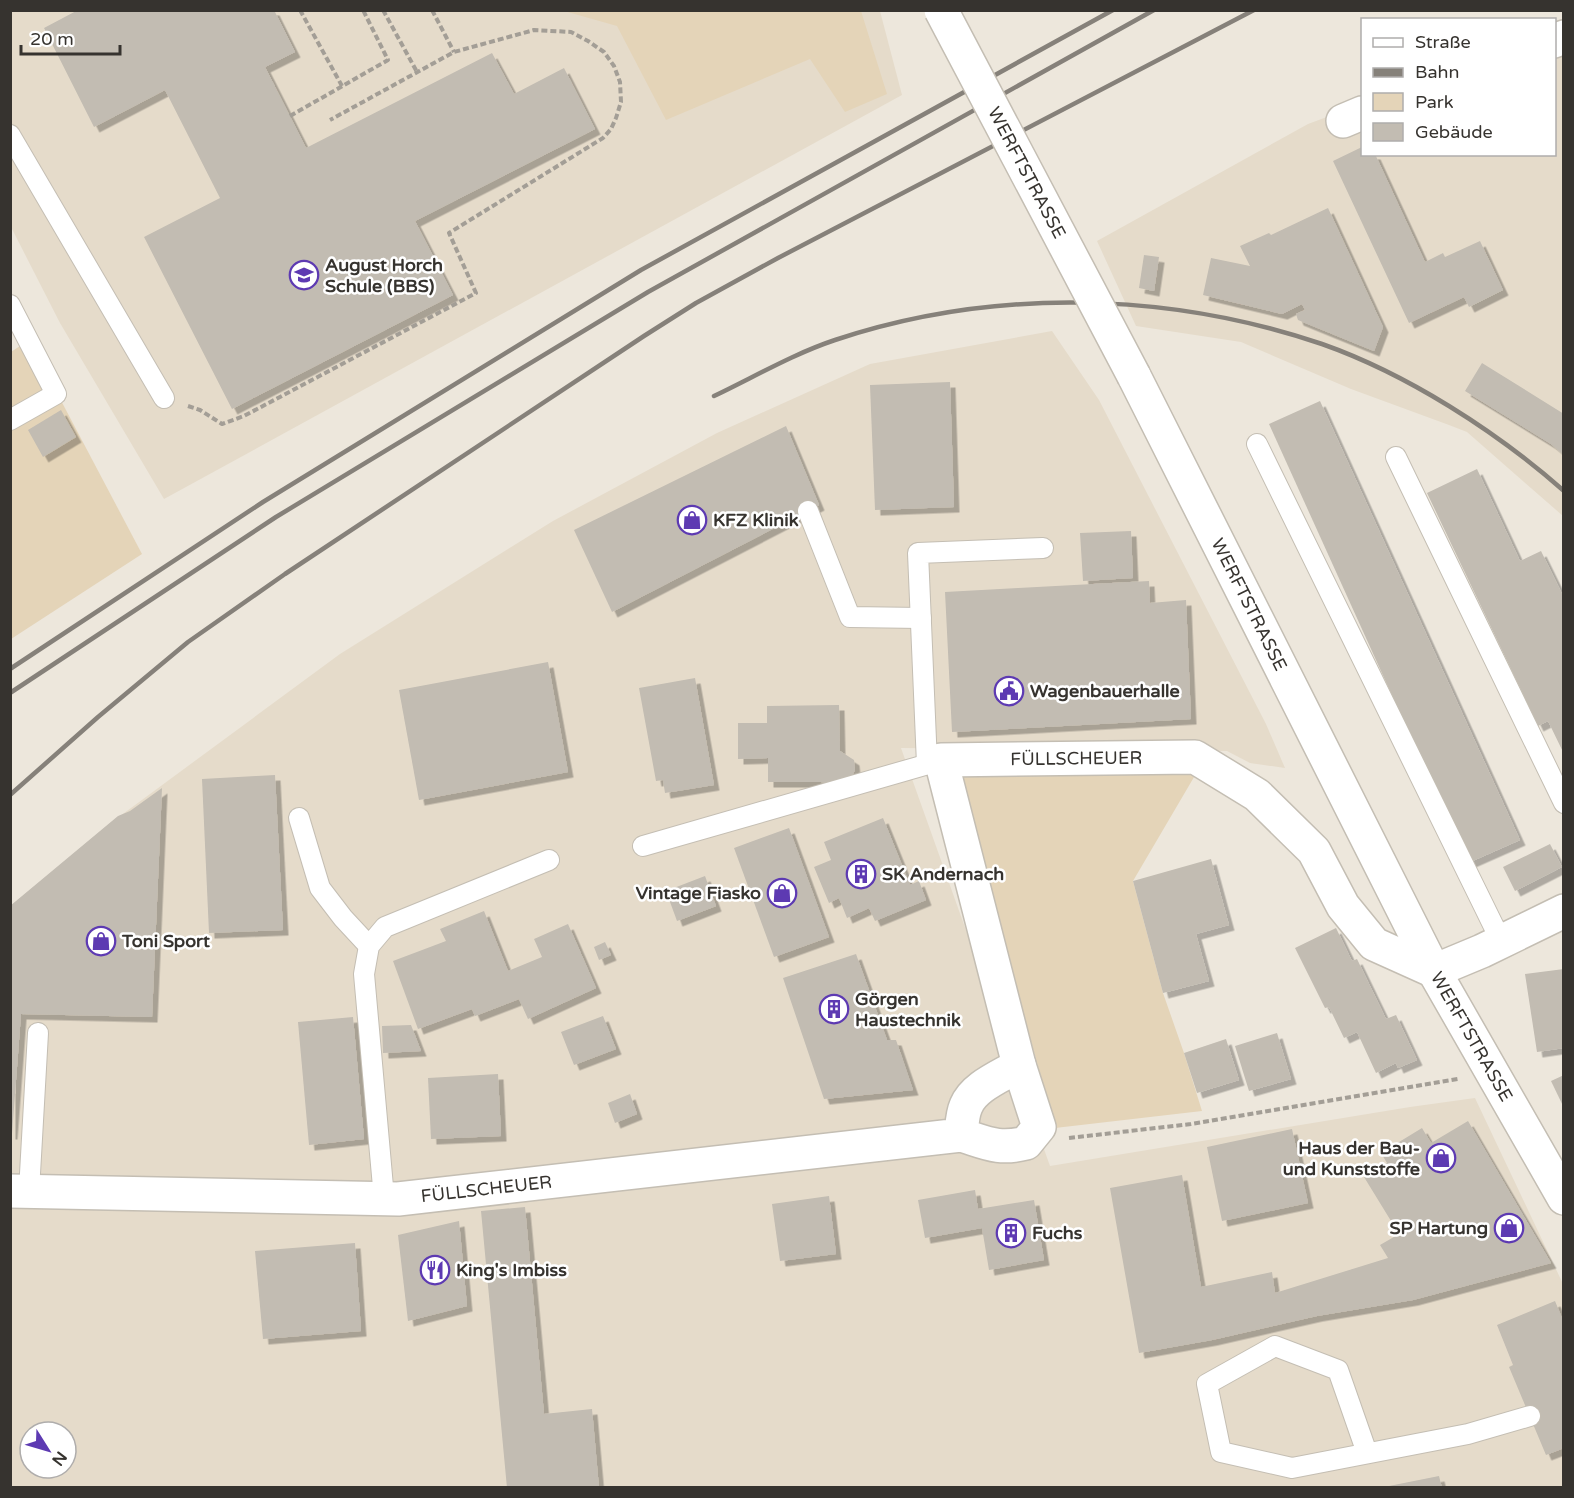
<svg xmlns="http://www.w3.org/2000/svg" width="1574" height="1498" font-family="'Varela Round',sans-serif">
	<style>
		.built { fill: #e5dbca; fill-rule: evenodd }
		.green { fill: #e4d4b8 }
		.building { fill: #c2bcb2; filter: url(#shadow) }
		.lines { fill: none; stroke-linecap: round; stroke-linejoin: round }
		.service-casing { stroke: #c4beb3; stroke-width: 22 }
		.minor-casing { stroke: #c4beb3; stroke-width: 36 }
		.tertiary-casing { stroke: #c4beb3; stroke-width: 36 }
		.path { stroke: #a39e96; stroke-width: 4; stroke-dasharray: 6 3; stroke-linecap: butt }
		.service { stroke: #fff; stroke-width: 20 }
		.minor { stroke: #fff; stroke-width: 33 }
		.tertiary { stroke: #fff; stroke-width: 33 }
		.rail { stroke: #86817a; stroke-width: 4.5 }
		.tertiary-bridge-casing { stroke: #c4beb3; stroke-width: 36; stroke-linecap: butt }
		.tertiary-bridge { stroke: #fff; stroke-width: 33 }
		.labels { text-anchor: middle; stroke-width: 5; stroke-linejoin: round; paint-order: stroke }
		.street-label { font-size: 18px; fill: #36332f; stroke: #fff }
		.poi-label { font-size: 18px; font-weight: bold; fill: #36332f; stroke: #fff; text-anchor: start }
	</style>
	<defs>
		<filter id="shadow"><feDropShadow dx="5.5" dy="5.5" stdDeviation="0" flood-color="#0004"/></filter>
	</defs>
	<rect width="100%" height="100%" fill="#ede7dc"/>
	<g class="built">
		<polygon points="11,11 880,11 902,95 164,499 60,323 11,227"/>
		<polygon points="1563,31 1563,516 1467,432 1449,425 1351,389 1241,342 1136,326 1097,241 1308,124 1362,104 1362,154 1554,154 1555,35"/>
		<path d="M1052 331 1099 400 1266 724 1285 768 1250 763 1227 751 901 748 1050 1166 1410 1107 1475 1098 1563 1284V1487H11L10 909 112 822 340 654 553 521 717 433 870 364ZM30 1432H66V1468H30Z"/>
	</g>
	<g class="green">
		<polygon points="564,11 861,11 887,94 845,112 810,59 666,120 617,26"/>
		<polygon points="29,340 142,554 11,639 11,352"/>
		<polygon points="956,770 1197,772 1133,881 1163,993 1184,1053 1202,1111 1055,1128"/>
	</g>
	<g class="building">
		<polygon points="78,10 274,10 295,52 265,67 306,148 492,53 514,94 564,68 595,129 415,221 453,295 232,409 144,237 220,198 165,90 94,127 44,28"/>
		<polygon points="1362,147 1362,154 1375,154 1425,262 1443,253 1445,257 1480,241 1503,290 1469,307 1464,297 1409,323 1333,161"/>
		<polygon points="1328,208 1383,327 1374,351 1298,320 1296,314 1305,310 1302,304 1282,314 1203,295 1211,258 1250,266 1240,246 1269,233 1271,235"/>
		<polygon points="1144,255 1159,257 1154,291 1139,288"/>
		<polygon points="1482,363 1564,414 1564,455 1551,444 1465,391"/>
		<polygon points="950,382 954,507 875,510 870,385"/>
		<polygon points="1320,401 1520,840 1468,863 1269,424"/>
		<polygon points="61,410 76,437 43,457 28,430"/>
		<polygon points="786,426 819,505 612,612 574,530"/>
		<polygon points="1477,469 1520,561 1541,551 1564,598 1564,754 1548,721 1538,726 1427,493"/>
		<polygon points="1131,531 1133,578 1083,581 1080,533"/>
		<polygon points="1149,581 1150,603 1186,600 1191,719 952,732 945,592"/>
		<polygon points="548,662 568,772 419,800 399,690"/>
		<polygon points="695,678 714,785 665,793 663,780 656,781 639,688"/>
		<polygon points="839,705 840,751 854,760 855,770 852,776 836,785 821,782 768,782 768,758 738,759 738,723 767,723 767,706"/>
		<polygon points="275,775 283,930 209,933 202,779"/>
		<polygon points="162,788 152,1017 21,1014 12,1134 10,1134 10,906 118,816 130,811"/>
		<polygon points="883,818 910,885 919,881 926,900 875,921 869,908 847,918 839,898 829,903 814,867 831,860 824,842"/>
		<polygon points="789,828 829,937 774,957 734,848"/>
		<polygon points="1550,844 1562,867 1515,891 1503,867"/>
		<polygon points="1211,859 1229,925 1196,934 1209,981 1163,993 1133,881"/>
		<polygon points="705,876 716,906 677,921 666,891"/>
		<polygon points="484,911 508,971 542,957 534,939 568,924 596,988 528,1019 519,999 475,1016 472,1009 418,1029 393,961 446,941 440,929"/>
		<polygon points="1336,928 1352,961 1357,959 1386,1019 1396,1015 1417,1060 1398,1068 1396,1063 1376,1073 1357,1032 1344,1038 1329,1007 1325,1008 1295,948"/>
		<polygon points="605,942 611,955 599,960 594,947"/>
		<polygon points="856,954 887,1040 896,1040 913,1090 824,1099 783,978"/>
		<polygon points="1564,969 1564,1048 1537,1052 1525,974"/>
		<polygon points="603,1016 616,1049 574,1065 561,1032"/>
		<polygon points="353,1017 364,1139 309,1145 298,1022"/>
		<polygon points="411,1025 421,1051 383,1053 382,1026"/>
		<polygon points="1277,1033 1291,1079 1249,1091 1235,1046"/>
		<polygon points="1226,1039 1239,1080 1197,1093 1184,1053"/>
		<polygon points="498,1074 501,1136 431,1139 428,1078"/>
		<polygon points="1564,1075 1564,1108 1551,1081"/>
		<polygon points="630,1094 637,1114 615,1123 608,1103"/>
		<polygon points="1468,1121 1551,1263 1413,1300 1317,1316 1212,1340 1139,1353 1110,1188 1182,1175 1201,1287 1272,1272 1275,1293 1388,1258 1380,1245 1399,1234 1364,1177 1387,1163 1381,1153 1422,1128 1431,1143"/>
		<polygon points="1292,1129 1308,1203 1222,1221 1207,1147"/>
		<polygon points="975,1190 978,1209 1034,1200 1044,1260 989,1270 982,1228 925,1238 918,1200"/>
		<polygon points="829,1196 836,1254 780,1261 772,1204"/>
		<polygon points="525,1207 544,1414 592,1409 599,1488 507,1488 481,1211"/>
		<polygon points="459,1221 467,1306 408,1321 398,1235"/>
		<polygon points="355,1243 361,1331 263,1339 255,1251"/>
		<polygon points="1555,1301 1564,1323 1564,1448 1546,1455 1509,1367 1513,1365 1497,1325"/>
		<polygon points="1439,1476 1442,1488 1389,1488 1389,1486"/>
	</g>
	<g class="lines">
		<g class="service-casing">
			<g id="service">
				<polyline points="10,135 164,398"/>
				<polyline points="10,305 56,394 10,420"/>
				<polyline points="1257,444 1501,941"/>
				<polyline points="1396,457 1564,803"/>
				<polyline points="808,511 850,617 921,618"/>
				<polyline points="927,764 918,553 1043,548"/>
				<polyline points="299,818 320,888 343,918 369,946"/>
				<polyline points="643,846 939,761"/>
				<polyline points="29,1191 38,1033"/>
				<polyline points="384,1198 364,974 369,946 385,927 549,860"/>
				<polyline points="1367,1453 1338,1370 1275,1346 1207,1384 1221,1452 1292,1468 1468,1434 1530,1416"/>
			</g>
		</g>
		<g class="minor-casing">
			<g id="minor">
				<polyline points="1554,41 1564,37"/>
				<polyline points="1343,121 1362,113"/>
				<path id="s1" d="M1019 1065 941 760 1195 757 1257 795 1314 851 1343 906 1374 944 1434 971 1482 951 1564 911"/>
				<path id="s2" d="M10 1191 398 1199 961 1135C987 1143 998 1150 1026 1143L1039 1127 1019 1065C1002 1076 974 1086 966 1106 962 1115 962 1126 961 1135"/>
			</g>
		</g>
		<g class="tertiary-casing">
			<g id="tertiary">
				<path id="s3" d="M1134 376 1434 971 1564 1198"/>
			</g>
		</g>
		<g class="path">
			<polyline points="300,10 342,86"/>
			<polyline points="354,10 358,10"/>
			<polyline points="383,10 417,72"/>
			<polyline points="432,10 454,52"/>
			<polyline points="290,116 388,60 363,10"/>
			<polyline points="188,406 200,410 222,424 244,416 476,293 449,233 603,138 611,129 616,118 621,102 620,82 614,66 604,52 588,41 571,32 534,30 454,52 330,120"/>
			<polyline points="1069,1138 1191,1124 1458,1079"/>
		</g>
		<use href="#service" class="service"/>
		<use href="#minor" class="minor"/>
		<use href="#tertiary" class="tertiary"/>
		<g class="rail">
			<path d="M714 396C754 377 793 354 835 340 992 288 1165 291 1322 344 1407 374 1496 431 1564 491"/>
			<polyline points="10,669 263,502 641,270 1113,10"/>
			<polyline points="10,693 276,517 648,292 1154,10"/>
			<polyline points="10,795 98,717 188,642 285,574 644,336 696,303 778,258 1254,10"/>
		</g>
		<g class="tertiary-bridge-casing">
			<g id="tertiary-bridge">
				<path id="s4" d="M941 10 1134 376"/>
			</g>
		</g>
		<use href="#tertiary-bridge" class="tertiary-bridge"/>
	</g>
	<defs>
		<g id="school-ring" transform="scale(1.5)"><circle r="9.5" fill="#fff" stroke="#5d3ab2" stroke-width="1.5"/><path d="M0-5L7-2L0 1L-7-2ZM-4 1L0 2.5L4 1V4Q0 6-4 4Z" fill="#5d3ab2"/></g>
		<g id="shop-ring" transform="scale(1.5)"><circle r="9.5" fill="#fff" stroke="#5d3ab2" stroke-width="1.5"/><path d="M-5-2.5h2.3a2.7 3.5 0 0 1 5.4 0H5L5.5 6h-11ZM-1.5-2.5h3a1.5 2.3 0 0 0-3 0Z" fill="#5d3ab2"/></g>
		<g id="civic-ring" transform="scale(1.5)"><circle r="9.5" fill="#fff" stroke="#5d3ab2" stroke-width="1.5"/><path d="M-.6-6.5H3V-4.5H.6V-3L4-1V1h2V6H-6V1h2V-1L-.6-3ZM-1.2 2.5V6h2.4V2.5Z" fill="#5d3ab2"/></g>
		<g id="building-ring" transform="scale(1.5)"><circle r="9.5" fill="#fff" stroke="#5d3ab2" stroke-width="1.5"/><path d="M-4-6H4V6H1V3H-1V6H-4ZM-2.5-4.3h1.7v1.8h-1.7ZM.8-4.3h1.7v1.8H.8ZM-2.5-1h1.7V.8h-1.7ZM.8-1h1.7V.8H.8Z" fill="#5d3ab2"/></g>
		<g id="restaurant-ring" transform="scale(1.5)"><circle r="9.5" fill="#fff" stroke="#5d3ab2" stroke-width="1.5"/><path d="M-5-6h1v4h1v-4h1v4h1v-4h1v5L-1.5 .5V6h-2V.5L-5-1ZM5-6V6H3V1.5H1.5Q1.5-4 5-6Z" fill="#5d3ab2"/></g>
	</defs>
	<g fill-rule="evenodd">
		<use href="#school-ring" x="304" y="275"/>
		<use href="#shop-ring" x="692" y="520"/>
		<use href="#civic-ring" x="1009" y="691"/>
		<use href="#building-ring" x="861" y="874"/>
		<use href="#shop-ring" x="782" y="893"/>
		<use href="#shop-ring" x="101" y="941"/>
		<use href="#building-ring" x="834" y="1009"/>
		<use href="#shop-ring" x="1441" y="1158"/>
		<use href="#shop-ring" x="1509" y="1228"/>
		<use href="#building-ring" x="1011" y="1233"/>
		<use href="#restaurant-ring" x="435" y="1270"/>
	</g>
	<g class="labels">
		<g class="street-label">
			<text dy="6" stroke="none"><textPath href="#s4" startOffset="184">WERFTSTRASSE</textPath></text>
			<text dy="6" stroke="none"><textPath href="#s3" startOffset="256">WERFTSTRASSE</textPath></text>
			<text dy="6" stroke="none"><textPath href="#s1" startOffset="450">FÜLLSCHEUER</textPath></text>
			<text dy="6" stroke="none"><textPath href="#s3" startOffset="742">WERFTSTRASSE</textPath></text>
			<text dy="6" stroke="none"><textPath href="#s2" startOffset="477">FÜLLSCHEUER</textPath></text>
		</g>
		<g class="poi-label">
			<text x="325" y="271">August Horch<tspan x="325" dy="21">Schule (BBS)</tspan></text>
			<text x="713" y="526">KFZ Klinik</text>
			<text x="1030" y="697">Wagenbauerhalle</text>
			<text x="882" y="880">SK Andernach</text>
			<text x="761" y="899" text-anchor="end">Vintage Fiasko</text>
			<text x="122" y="947">Toni Sport</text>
			<text x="855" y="1005">Görgen<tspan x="855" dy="21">Haustechnik</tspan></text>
			<text x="1420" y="1154" text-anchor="end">Haus der Bau-<tspan x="1420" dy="21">und Kunststoffe</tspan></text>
			<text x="1488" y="1234" text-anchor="end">SP Hartung</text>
			<text x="1032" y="1239">Fuchs</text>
			<text x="456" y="1276">King's Imbiss</text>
		</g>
	</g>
	<rect width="1574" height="1498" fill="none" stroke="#36332f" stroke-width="24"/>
	<rect x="1361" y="18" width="195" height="138" fill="#ffffff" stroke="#afadac" stroke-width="1.5"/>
	<rect x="1373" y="38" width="30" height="9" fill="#ffffff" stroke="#afadac" stroke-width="1.5"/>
	<text x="1415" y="48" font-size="18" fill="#36332f">Straße</text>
	<rect x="1373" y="68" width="30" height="9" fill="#86817a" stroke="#afadac" stroke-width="1.5"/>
	<text x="1415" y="78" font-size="18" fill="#36332f">Bahn</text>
	<rect x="1373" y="93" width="30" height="18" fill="#e4d4b8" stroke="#afadac" stroke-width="1.5"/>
	<text x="1415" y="108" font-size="18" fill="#36332f">Park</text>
	<rect x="1373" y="123" width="30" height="18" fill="#c2bcb2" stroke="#afadac" stroke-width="1.5"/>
	<text x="1415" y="138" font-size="18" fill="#36332f">Gebäude</text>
	<g transform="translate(48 1450) rotate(127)"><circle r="28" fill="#ffffff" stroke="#afadac" stroke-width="1.5"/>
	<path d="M0-4.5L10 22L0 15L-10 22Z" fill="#5d3ab2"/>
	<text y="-9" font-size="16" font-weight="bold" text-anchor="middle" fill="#36332f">N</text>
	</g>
	<path d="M21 45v9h99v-9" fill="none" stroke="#36332f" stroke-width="3"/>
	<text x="30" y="45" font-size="18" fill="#36332f" stroke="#ffffff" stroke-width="4.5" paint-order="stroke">20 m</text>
</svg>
